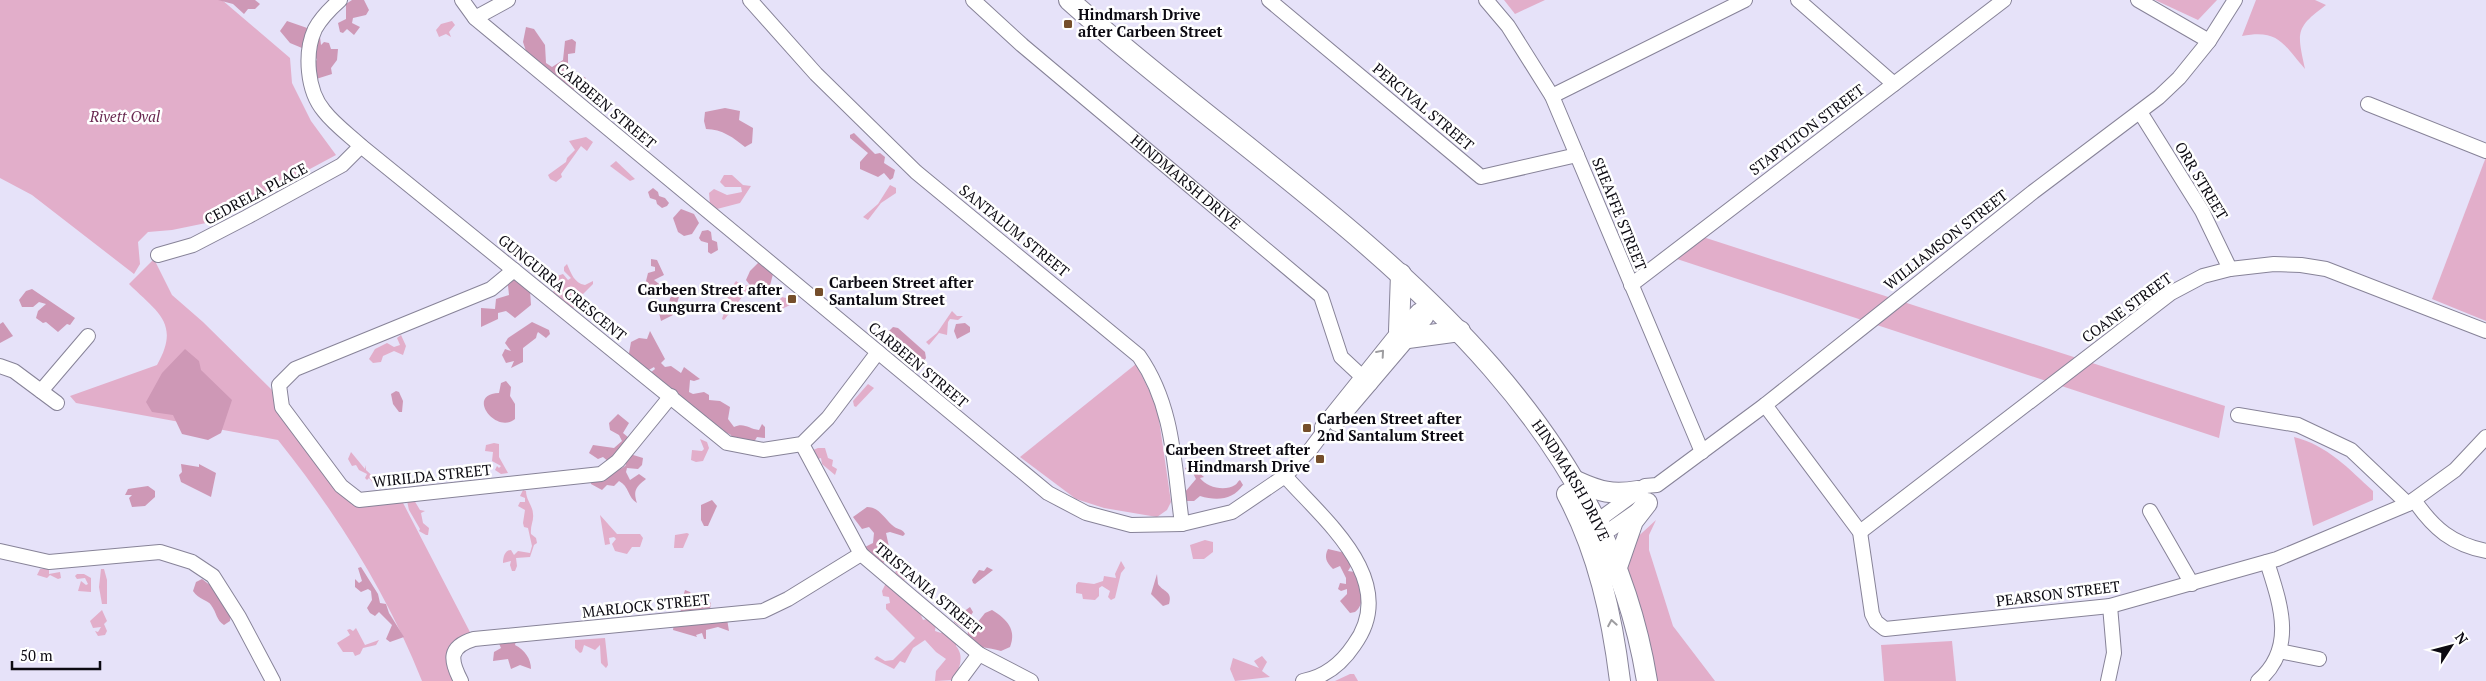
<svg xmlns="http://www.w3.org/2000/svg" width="2486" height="681" font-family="'PT Serif',serif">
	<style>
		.green { fill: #e2aeca }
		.forest { fill: #ce98b6 }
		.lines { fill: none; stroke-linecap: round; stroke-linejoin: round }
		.minor-casing { stroke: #878398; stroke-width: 16 }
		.secondary-casing { stroke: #878398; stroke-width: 22 }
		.minor { stroke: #fff; stroke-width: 14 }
		.secondary { stroke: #fff; stroke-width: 20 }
		.oneway { stroke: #9e9da0 }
		.poi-dot { fill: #754e2b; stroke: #fff; stroke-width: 2 }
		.labels { text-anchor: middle; stroke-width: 5; stroke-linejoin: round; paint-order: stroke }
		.poi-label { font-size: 15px; font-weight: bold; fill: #0c0a12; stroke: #fff; text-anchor: start }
		.street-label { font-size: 15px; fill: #0c0a12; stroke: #fff }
		.park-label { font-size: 15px; font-style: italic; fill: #6a2951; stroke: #fff }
	</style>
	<rect width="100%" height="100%" fill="#e6e2f9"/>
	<g class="green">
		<polygon points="0,0 222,0 290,58 292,83 311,121 336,155 211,222 172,230 148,232 138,242 140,264 134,274 32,195 0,178"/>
		<polygon points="1504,0 1545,0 1515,14"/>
		<polygon points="2155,0 2217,0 2198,20"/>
		<path d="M2256 0H2315L2326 5C2295 28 2297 32 2305 69 2283 44 2279 29 2242 36Z"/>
		<polygon points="452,21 455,25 449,32 451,37 446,34 439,37 436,30 441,24"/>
		<polygon points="586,137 593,142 587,151 581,146 561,174 562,177 556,182 550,179 548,175 566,162 567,158 575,150 569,141"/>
		<polygon points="2486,157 2486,321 2432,299"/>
		<polygon points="616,161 635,179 630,181 610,166"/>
		<polygon points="724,175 732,175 743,185 751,186 740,203 717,209 710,205 709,193 714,189 727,195 742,192 741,187 725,187 720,182"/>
		<polygon points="890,185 896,188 896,193 881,203 868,220 863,217 878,204"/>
		<polygon points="1703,237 2225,406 2219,438 1674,258"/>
		<path d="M154 259 172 295 203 322 272 390 338 488 359 504 401 499 471 634 457 639 450 648 456 681H422C387 593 337 514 278 440L76 403 70 396 157 365C181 323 157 312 129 284Z"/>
		<path d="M567 264C571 273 574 283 585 285L593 281V284L581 296 572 310 555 299 552 285 554 277 563 274 568 280 571 278 564 271V267Z"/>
		<path d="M736 281 740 284 737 288 748 285 750 287 724 320 722 319C724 311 729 307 729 299L726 296Z"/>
		<polygon points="782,297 786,298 790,305 780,310 775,304"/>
		<polygon points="952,311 957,316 963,316 958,320 950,319 948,322 947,335 939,333 929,345 926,342 937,333"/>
		<polygon points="401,335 406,346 403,355 394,351 383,356 381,362 373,363 369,359 375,349 387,343 394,347 400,345 397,338"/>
		<polygon points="1136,364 1157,406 1171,502 1167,510 1157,517 1104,508 1076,499 1020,457"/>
		<polygon points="868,384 874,388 856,407 854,406 853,401"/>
		<path d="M2294 437C2327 445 2349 469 2373 491V500L2313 526Z"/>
		<polygon points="700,439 707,442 709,448 703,461 696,462 691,460 692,450 702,451 704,449"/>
		<polygon points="494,443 499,444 499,457 508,473 501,474 495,470 497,466 499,468 501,466 492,461 493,452 485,451 486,445"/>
		<polygon points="818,448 825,448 828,458 833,460 832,466 837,469 835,475 822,464 821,458 818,459 813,450"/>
		<polygon points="351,452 365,469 366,465 366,470 378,481 373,483 369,478 367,480 365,478 367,474 359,470 356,465 352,466 348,459"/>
		<path d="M523 490 526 491C526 500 533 506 533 514 534 521 530 526 531 534L536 538 537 543 534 545 530 557 516 558 517 566 515 571H512L510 565 511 561 503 563C503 557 505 550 511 550L514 555 518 551 530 553 532 546 528 528 524 527 523 523 525 510 518 506 520 502H525V498L520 496Z"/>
		<polygon points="414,500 420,510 425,511 421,513 423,523 429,528 428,535 426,535 419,531 420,529 409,510 407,501"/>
		<polygon points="600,515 617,534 640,534 643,538 640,547 632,547 627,554 615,551 612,544 616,539 614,537 609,538 610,544 605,545"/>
		<polygon points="1656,520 1649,535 1649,550 1673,626 1715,681 1655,681 1619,554"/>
		<polygon points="687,533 689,534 683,548 674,548 675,535"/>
		<polygon points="1205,540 1213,542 1213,552 1204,559 1193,559 1190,545"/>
		<polygon points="1121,561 1125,568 1121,573 1115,598 1111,600 1108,597 1110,591 1102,586 1099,588 1099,596 1095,600 1083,599 1082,594 1076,593 1076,585 1078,582 1094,584 1103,581 1104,576 1116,578 1115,574"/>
		<polygon points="49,568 49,574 60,572 61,578 58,579 50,575 47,578 37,575 40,569"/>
		<polygon points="101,569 104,569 107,580 107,604 102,604 99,587"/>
		<path d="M896 571H906L909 579 897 582 900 592 898 595 911 601 921 609 920 613 923 620 930 618 936 624 935 631 941 633 943 632 956 639V646C965 657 959 668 954 680L935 681 936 671 946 659 936 652 925 640 913 648 905 663 900 661 894 669 874 659 877 656 885 661 893 660 915 638 886 609V604L890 603 889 597 883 596 882 591 886 583 889 584Z"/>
		<polygon points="77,574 84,574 91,578 91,592 78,591 81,581 86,585 88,584 85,578 77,579 75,576"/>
		<polygon points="102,610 107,621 104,624 107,631 105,635 98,636 95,631 98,632 101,627 93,628 90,621"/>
		<polygon points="356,628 365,645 379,640 376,645 363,648 360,654 355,656 353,652 343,652 337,643 350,635 347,630 350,629 353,631"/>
		<polygon points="605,638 608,665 606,668 601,663 600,645 595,650 584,645 582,652 580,653 575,648 575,640"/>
		<polygon points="1952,641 1956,681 1884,681 1881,645"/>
		<polygon points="1262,656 1267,662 1262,671 1270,677 1235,681 1230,669 1233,658 1259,668 1254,661"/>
		<polygon points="1350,674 1354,674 1358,681 1335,681"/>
	</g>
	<g class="forest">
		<polygon points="218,0 255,0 260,4 255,9 248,9 244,14 233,4"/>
		<polygon points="352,0 364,0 369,10 366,15 353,18 352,23 360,27 354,35 347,29 343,33 340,32 338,23 346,19 346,4"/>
		<polygon points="287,21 310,29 320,37 321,45 324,42 329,43 331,49 338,49 337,60 331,68 332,74 313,80 311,64 317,60 314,53 290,43 280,31"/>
		<polygon points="526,27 534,29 545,45 546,63 552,67 563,60 565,41 572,39 576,42 575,53 568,54 568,70 586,78 585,85 567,92 527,54 523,42"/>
		<path d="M725 108 740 111 739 120 753 128 752 143 745 147C734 138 722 129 706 129L704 121 705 112Z"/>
		<polygon points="854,133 875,154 880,153 885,157 884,163 895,170 893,178 890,180 884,173 878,177 860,169 860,162 868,153 850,138 850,135"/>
		<polygon points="653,188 658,192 659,196 665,198 669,203 667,206 662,208 657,204 656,200 650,198 648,192"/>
		<polygon points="681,209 694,214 699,223 692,234 684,236 678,232 673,218"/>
		<polygon points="708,230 711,232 712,240 717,242 718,250 711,254 708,252 708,243 701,241 699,238 702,231"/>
		<polygon points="651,259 657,260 664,275 654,280 663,287 661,290 659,288 658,292 651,293 649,284 646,281 648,273 655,271 655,267 651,266"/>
		<polygon points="759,262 773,274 768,293 753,289 746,280 750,271"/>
		<polygon points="506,267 530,291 531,305 515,318 506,311 498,313 498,319 481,327 481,308 495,309 496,299 509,295"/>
		<polygon points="32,289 75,318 70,325 67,324 58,332 46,322 43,323 36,318 38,311 46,304 39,302 33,307 22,307 19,300 26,291"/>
		<polygon points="674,295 679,297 677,303 671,308 673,315 661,321 658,309 661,305 669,304 670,298"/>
		<polygon points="3,322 13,336 0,343 0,324"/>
		<polygon points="532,322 549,330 550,334 546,338 538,332 537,334 536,338 523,348 523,362 511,368 514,361 506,363 502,355 505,349 511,351 505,343 508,338"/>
		<polygon points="965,323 970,327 970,332 957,339 954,331 956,324"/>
		<polygon points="893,327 898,328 925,352 926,358 922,363 918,363 913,355 889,336 889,331"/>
		<path d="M650 331 665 359 661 363 665 367 671 366 681 373 684 367 700 379 694 381 690 380 689 392 693 394 704 392 709 395V400L720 401 730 407 728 419 734 427C744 422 749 429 759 430L762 424 765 427V438L757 437 751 447 733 442 731 435 712 425 710 419 695 413 650 373 655 369 654 367 647 371 628 359 631 342 639 338 647 339Z"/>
		<polygon points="185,349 199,361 201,370 232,400 221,433 208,440 182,434 173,415 152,412 146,402 162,373"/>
		<path d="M506 381 511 387 510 396 515 404V419C496 435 465 394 499 393L501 383Z"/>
		<polygon points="396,391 399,392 403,401 402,412 399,412 393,404 391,394"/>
		<path d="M618 414 629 423 623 433 629 438 630 454 643 458 642 465 638 469 627 468 626 472 630 480 639 474 646 479C636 487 633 490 637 503 628 498 629 486 619 481L614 486 607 485 602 490 591 484V481C599 477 622 470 626 465L623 461 609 462 603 457 598 459 589 453 593 445 614 448 622 441 619 435 610 430 609 423Z"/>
		<path d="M1199 463 1200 470 1198 472 1204 477 1200 478C1207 487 1224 492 1235 485 1237 484 1238 481 1240 480L1243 485C1233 500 1217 501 1200 496L1194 501H1187L1185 492 1196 479 1193 473 1188 474 1185 468Z"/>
		<polygon points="181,464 199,467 199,464 216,473 211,497 181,482 179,475 182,472"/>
		<polygon points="148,486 155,491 155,497 145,506 132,507 129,498 132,495 125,495 128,489"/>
		<polygon points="712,500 717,506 708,526 704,526 701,520 701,505"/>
		<path d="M867 507C879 507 884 518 892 525 897 530 902 528 905 534L903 536 890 532 886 533 891 556 889 560 883 563 874 558 865 547 873 543 874 533 869 527 862 529 853 517Z"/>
		<path d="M1328 549 1345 553 1351 566 1348 571 1355 572C1360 584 1367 603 1355 612L1350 613 1340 601 1347 594V589L1341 591 1338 589 1340 583 1346 584V578L1340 566 1333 569C1326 562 1324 557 1328 549Z"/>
		<polygon points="361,567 378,594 380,603 386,604 389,613 404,637 390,642 386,639 392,625 379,612 375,616 370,613 367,608 372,600 371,591 368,589 361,592 355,587 355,579 359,583 362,581 358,568"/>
		<polygon points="987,567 993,570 975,584 973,583 972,580 979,570 984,571"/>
		<path d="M1157 574 1158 584C1163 592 1173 591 1169 604L1163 606 1151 594Z"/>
		<path d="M202 579 215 589 231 613 230 621 224 625C216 620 217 613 211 605 208 600 199 600 193 591L196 582Z"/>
		<polygon points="685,590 690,592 695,599 704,599 711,603 710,609 699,610 697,615 727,619 729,631 718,627 706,630 706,639 704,639 702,633 696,635 697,637 673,630 674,622 683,621 680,607"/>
		<path d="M970 607 973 612 968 620 969 623H977L985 613 992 610C1007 619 1017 630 1010 647L1001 651C988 647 977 648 966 641L968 632 954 622V611L963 612Z"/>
		<path d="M497 639 516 641 515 645C525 650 531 659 531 669L520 665 511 669 508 659 493 661 494 652 501 648Z"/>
	</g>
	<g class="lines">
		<g class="minor-casing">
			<g id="minor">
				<path d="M340 0C331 8 321 18 315 29 304 53 307 91 324 111 334 124 349 135 361 146L727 443 763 450 802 444 828 418 878 352"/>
				<polyline points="462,0 475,18 1048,493 1086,513 1131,525 1182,524 1232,512 1285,476 1310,450 1322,434 1322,427 1399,331 1418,311 1432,303"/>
				<path d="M750 0 816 74 916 172 1139 356C1174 406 1174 465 1182 524"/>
				<path id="s1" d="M973 0 1022 45 1321 296 1341 357 1370 384"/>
				<polyline points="1269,0 1481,177 1577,155"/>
				<polyline points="1486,0 1508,26 1552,96 1702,452"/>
				<polyline points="1798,0 1894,84"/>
				<polyline points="2138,0 2209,41"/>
				<polyline points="475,18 508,0"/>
				<polyline points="1552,96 1745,0"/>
				<polyline points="2368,104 2486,151"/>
				<polyline points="2140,112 2202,211 2230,269"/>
				<polyline points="158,255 193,245 247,217 342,165 361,146"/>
				<polyline points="514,270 491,289 295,369 279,385 282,407 341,486 359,500 601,474 618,461 671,396"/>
				<polyline points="1631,285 2004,0"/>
				<polyline points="0,366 14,371 57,403"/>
				<polyline points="41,391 88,336"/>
				<polyline points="1765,405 1860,532 1872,614 1876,622 1885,629 2110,606 2277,559 2408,504 2455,470 2486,437"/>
				<polyline points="2238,415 2298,425 2351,450 2408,504"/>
				<polyline points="1336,424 1426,318 1432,303"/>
				<polyline points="802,444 861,554 979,654 1031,681"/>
				<path d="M1285 476C1324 520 1401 581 1354 645 1342 663 1325 677 1303 681"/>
				<path d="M2414 500C2434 529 2452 544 2486 551"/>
				<polyline points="2150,511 2192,584"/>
				<polyline points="1591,525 1611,529 1638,510"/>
				<polyline points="1860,532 2171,293 2203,276 2230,269 2274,264 2301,265 2326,269 2486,331"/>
				<polyline points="1595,534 1604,516 1645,486 1657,485 1765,405 2033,192 2159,97 2179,78 2209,41 2235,0"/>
				<polyline points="0,551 49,562 160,552 192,562 213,576 239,617 273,681"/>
				<polyline points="2279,651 2319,659"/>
				<path d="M461 681C450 660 448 647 474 639L763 611 788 599 861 554"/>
				<polyline points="959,681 979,654"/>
				<polyline points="2108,681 2114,653 2110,606"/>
				<path d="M2258 681C2297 648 2280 603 2267 562"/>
			</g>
		</g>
		<g class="secondary-casing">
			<g id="secondary">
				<path id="s2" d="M1069 0C1291 199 1595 360 1647 681"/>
				<polyline points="1399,331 1401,274"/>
				<polyline points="1408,338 1460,331"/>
				<path d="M1576 481C1600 492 1612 495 1638 491"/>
				<path d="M1567 494C1598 552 1612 616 1620 681"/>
				<polyline points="1616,570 1633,521 1647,503"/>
			</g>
		</g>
		<use href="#minor" class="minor"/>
		<use href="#secondary" class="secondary"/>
	</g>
	<defs><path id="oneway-chevron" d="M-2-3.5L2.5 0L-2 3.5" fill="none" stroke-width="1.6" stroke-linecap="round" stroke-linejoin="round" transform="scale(1.25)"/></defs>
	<g class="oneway">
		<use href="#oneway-chevron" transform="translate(1381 353) rotate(-49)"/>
		<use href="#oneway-chevron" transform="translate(1612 623) rotate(-100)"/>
	</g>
	<g class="poi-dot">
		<rect x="1063" y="19" width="10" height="10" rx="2.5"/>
		<rect x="814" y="287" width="10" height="10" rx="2.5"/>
		<rect x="787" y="294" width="10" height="10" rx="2.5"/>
		<rect x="1302" y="423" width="10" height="10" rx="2.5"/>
		<rect x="1315" y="454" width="10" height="10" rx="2.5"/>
	</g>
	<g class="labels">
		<g class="poi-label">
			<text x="1078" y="20">Hindmarsh Drive<tspan x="1078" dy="17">after Carbeen Street</tspan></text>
			<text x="829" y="288">Carbeen Street after<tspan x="829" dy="17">Santalum Street</tspan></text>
			<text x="782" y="295" text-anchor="end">Carbeen Street after<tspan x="782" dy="17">Gungurra Crescent</tspan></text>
			<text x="1317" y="424">Carbeen Street after<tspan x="1317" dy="17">2nd Santalum Street</tspan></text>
			<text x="1310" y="455" text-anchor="end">Carbeen Street after<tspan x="1310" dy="17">Hindmarsh Drive</tspan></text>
		</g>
		<g class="street-label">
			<text transform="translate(606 106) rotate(40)" y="5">CARBEEN STREET</text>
			<text transform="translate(1423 107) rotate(40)" y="5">PERCIVAL STREET</text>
			<text transform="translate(1807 130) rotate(-37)" y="5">STAPYLTON STREET</text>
			<text transform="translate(2201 181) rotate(59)" y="5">ORR STREET</text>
			<text dy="5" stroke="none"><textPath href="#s1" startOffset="280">HINDMARSH DRIVE</textPath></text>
			<text transform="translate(256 194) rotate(-28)" y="5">CEDRELA PLACE</text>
			<text transform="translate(1619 214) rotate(68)" y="5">SHEAFFE STREET</text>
			<text transform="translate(1014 231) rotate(39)" y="5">SANTALUM STREET</text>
			<text transform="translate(1946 240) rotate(-38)" y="5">WILLIAMSON STREET</text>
			<text transform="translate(562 288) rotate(39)" y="5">GUNGURRA CRESCENT</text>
			<text transform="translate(2127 308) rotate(-36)" y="5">COANE STREET</text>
			<text transform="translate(918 365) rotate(40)" y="5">CARBEEN STREET</text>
			<text transform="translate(432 476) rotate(-6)" y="5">WIRILDA STREET</text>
			<text dy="5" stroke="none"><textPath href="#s2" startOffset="699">HINDMARSH DRIVE</textPath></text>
			<text transform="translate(928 589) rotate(40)" y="5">TRISTANIA STREET</text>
			<text transform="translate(2058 594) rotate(-7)" y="5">PEARSON STREET</text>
			<text transform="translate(646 606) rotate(-6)" y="5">MARLOCK STREET</text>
		</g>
		<g class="park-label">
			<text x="125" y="122">Rivett Oval</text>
		</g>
	</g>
	<g transform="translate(2451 646) rotate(54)" stroke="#ffffff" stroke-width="4" paint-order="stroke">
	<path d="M0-4L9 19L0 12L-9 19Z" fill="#0c0a12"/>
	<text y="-8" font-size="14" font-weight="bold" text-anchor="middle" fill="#0c0a12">N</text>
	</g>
	<path d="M12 661v8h88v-8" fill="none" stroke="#0c0a12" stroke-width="2.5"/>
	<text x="20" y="661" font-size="15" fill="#0c0a12" stroke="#ffffff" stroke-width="4" paint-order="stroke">50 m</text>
</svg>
